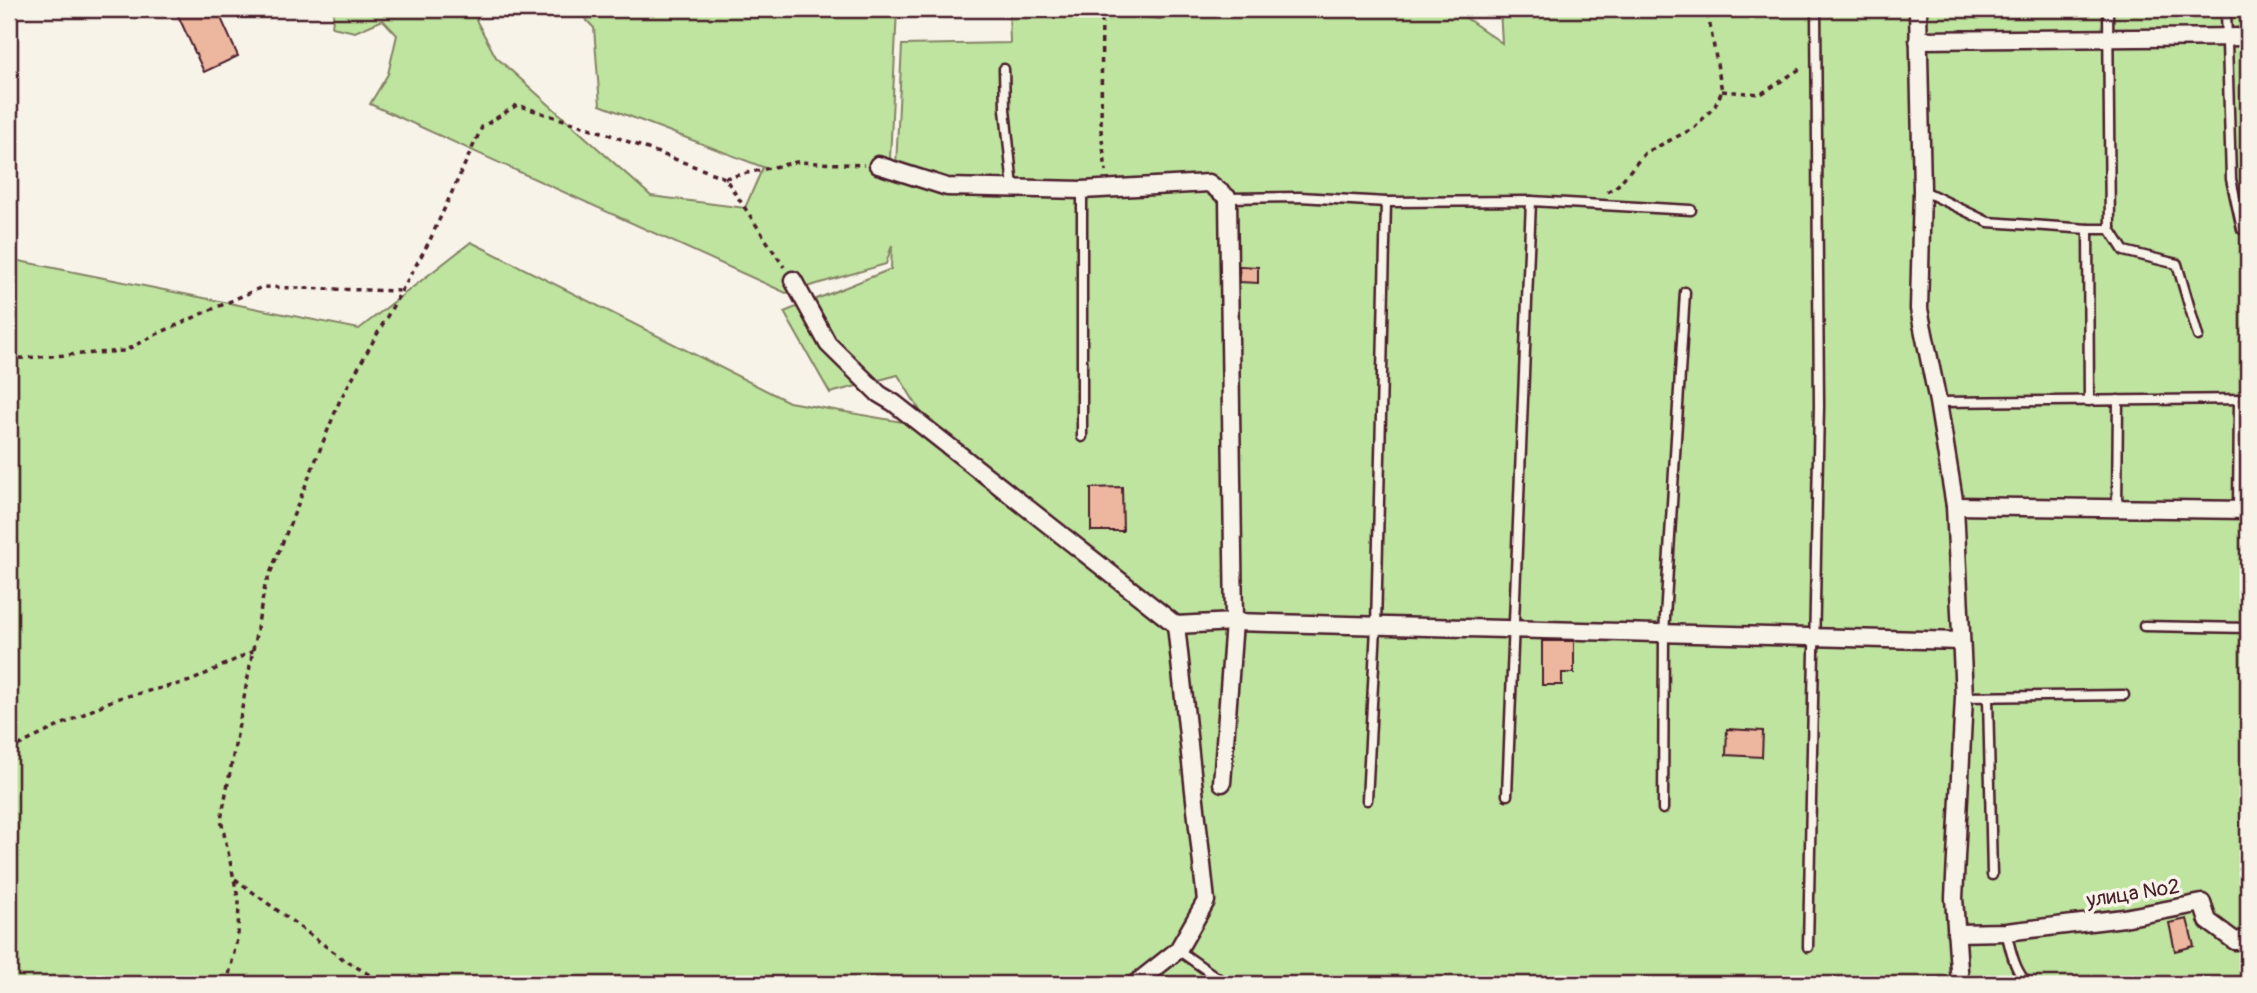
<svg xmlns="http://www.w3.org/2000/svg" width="2257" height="993" font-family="Pangolin,sans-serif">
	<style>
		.green { fill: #bee49f; stroke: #848265; stroke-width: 2 }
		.building { fill: #ecb69f; stroke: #4a1f2b; stroke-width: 2 }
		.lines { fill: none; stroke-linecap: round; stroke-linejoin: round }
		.lane-casing { stroke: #4a1f2b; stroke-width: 13 }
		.street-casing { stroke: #4a1f2b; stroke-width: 21 }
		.path { stroke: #4a1f2b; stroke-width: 3.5; stroke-dasharray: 5 5; stroke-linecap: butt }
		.lane { stroke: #f7f3e8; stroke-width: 8 }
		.street { stroke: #f7f3e8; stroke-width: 16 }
		.labels { text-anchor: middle; stroke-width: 7; stroke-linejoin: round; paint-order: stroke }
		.street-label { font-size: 21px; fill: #4a1f2b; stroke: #f7f3e8 }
	</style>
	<rect width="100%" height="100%" fill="#f7f3e8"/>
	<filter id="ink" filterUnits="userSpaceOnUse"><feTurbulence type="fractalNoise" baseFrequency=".0143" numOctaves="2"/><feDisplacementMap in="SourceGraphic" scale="14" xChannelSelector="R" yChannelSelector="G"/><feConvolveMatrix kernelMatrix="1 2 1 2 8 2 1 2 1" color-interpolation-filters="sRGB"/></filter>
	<g filter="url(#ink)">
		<polygon class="green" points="334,9 482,9 476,20 496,57 651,196 745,208 763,167 600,105 594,28 576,9 897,9 890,160 896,166 902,45 1010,43 1009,9 1071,9 1160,19 1174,9 1453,9 1502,43 1500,9 2248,9 2248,984 9,984 9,259 359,329 471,242 789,402 930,427 898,375 830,393 784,312 891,269 892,245 886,264 786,293 370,104 388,74 397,35 383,20 355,32 332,27"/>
		<g class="building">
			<polygon points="175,9 217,9 238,56 204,72"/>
			<polygon points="1239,266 1258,267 1258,283 1240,282"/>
			<polygon points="1122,487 1123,531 1091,531 1091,488"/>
			<polygon points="1542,641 1574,641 1574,673 1562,673 1562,685 1542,685"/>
			<polygon points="1727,729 1763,731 1762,757 1726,755"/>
			<polygon points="2187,919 2194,946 2175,951 2169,923"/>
		</g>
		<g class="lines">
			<g class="lane-casing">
				<g id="lane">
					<polyline points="2108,9 2110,229 2124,251 2177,264 2198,336"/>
					<polyline points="2226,9 2231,179 2242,229"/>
					<polyline points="1004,69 1005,109 1013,188"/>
					<polyline points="1922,190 1988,222 2088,229 2110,229"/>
					<polyline points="1228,198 1300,197 1386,202 1531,201 1691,210"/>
					<polyline points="2088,229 2089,401"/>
					<polyline points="1938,402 2248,399"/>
					<polyline points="1082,437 1082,190"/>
					<polyline points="2117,508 2118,400"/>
					<polyline points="2238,510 2239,399"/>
					<polyline points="2144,626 2248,628"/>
					<polyline points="1964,697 2124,695"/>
					<polyline points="1988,697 1992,875"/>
					<polyline points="1507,795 1531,201"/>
					<polyline points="1367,800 1376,627 1386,202"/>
					<polyline points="1663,809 1664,634 1685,292"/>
					<path d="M2006 932C2011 950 2014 971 2028 984"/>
					<polyline points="1808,947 1819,406 1816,9"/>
					<polyline points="1178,950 1226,984"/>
					<polyline points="2109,984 2118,982"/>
				</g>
			</g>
			<g class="street-casing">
				<g id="street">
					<polyline points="1918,9 1922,190 1919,309 1938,402 1955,506 1964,697 1954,898 1960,984"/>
					<polyline points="1918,40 2248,37"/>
					<polyline points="878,165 947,187 1082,190 1209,183 1228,198 1234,622 1222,783"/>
					<polyline points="793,280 828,344 879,394 894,403 1176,625 1206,901 1178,950 1135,984"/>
					<polyline points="1955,506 2248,510"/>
					<polyline points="1176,625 1234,622 1961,641"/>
					<polyline points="1956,933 2006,932 2124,918 2202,903 2208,921 2235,941 2248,939"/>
				</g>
			</g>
			<g class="path">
				<polyline points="1102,9 1101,130 1106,171"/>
				<polyline points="1722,91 1761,94 1803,67"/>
				<polyline points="725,178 796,162 864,165"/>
				<polyline points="1607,192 1618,185 1645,153 1694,128 1715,106 1722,91 1707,9"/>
				<polyline points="9,359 124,351 157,334 262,287 401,291"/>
				<polyline points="9,750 115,699 191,681 253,651"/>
				<polyline points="235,879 343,959 385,984"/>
				<polyline points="227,984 238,935 239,902 221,820 265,586 340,400 429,242 482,127 517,105 608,134 725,178 784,267"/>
			</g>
			<use href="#lane" class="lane"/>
			<use href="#street" class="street"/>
		</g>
	</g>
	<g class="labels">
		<g class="street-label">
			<text transform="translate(2133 893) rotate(-9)" y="7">улица №2</text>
		</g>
	</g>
	<rect width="2257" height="993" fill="none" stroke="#f7f3e8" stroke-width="35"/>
	<rect x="18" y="18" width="2222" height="958" fill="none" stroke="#4a1f2b" stroke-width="2.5" filter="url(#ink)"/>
</svg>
